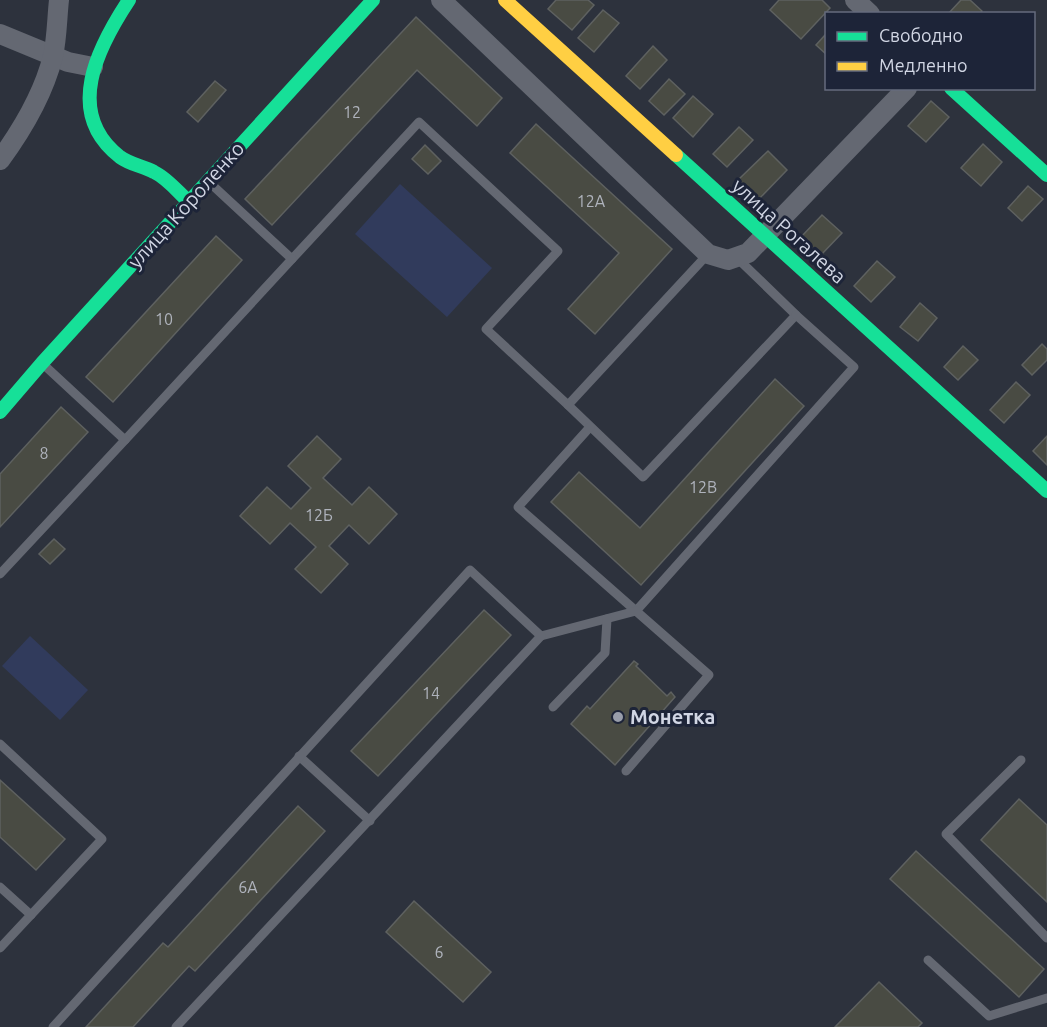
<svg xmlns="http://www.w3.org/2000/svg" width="1047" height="1027" font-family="Ubuntu,sans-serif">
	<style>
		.green { fill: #313b5c }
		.building { fill: #494b43; stroke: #5e6160; stroke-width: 1.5 }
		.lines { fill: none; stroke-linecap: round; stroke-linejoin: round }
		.lane { stroke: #646872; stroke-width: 9 }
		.street { stroke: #646872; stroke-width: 20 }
		.fast { stroke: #16e098; stroke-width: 14 }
		.slow { stroke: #ffcf43; stroke-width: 14 }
		.poi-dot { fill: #989daa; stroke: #1d2438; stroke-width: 2 }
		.labels { text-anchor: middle; stroke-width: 6; stroke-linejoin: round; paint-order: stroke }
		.number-label { font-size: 16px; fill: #afb3bc }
		.street-label { font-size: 20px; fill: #d1d6e4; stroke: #1d2438 }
		.poi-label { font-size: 20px; font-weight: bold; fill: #d1d6e4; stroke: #1d2438; text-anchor: start }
	</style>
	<rect width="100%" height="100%" fill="#2d323d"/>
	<g class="green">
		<polygon points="400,184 492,268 447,317 355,234"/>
		<polygon points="30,636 88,690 60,720 2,666"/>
	</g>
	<g class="building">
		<polygon points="556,0 588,0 594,5 572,30 548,9"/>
		<polygon points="779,0 822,0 830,8 801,39 770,10"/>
		<polygon points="961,0 970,0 982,11 980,14 948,14"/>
		<polygon points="603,10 619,23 594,52 578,38"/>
		<polygon points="416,17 502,98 477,126 417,70 272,225 245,199"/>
		<polygon points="826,34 826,54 816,45"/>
		<polygon points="653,46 667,60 640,89 626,76"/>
		<polygon points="669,79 685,94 664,115 649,101"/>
		<polygon points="215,81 226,90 198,122 187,112"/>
		<polygon points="693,96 713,114 693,137 673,118"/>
		<polygon points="931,101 949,117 926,142 908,126"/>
		<polygon points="536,124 672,249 595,334 568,309 619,253 510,153"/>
		<polygon points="739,127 753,140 727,167 713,154"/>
		<polygon points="983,144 1002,162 981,186 961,168"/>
		<polygon points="425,145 441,161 428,174 412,159"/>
		<polygon points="768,151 787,170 758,200 738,180"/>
		<polygon points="1028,186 1043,199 1022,221 1008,208"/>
		<polygon points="822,215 842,233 820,256 801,237"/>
		<polygon points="216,236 242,260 113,402 86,377"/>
		<polygon points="877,261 895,277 871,302 854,286"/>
		<polygon points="920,303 937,318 918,341 900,327"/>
		<polygon points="1042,344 1047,349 1047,360 1032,375 1022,365"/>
		<polygon points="963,346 978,360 958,380 944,367"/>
		<polygon points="775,379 804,406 641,585 551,502 579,472 640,528"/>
		<polygon points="1016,382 1030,395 1004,423 990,410"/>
		<polygon points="61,407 88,432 0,527 0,474"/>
		<polygon points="317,436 341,459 323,478 352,505 369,487 397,514 369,544 349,525 329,546 348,564 321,593 295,569 316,547 290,523 270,544 240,516 267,487 291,509 311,488 288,466"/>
		<polygon points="1047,436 1047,465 1033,451"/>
		<polygon points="54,539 65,549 50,564 39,554"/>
		<polygon points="484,610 511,635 378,776 351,751"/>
		<polygon points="634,661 638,664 636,666 667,696 671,692 675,697 615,765 571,724 587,706 590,709"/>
		<polygon points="0,780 65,839 36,870 0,837"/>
		<polygon points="1019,799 1047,825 1047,902 981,840"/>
		<polygon points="298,806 325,831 195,971 189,966 133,1027 86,1027 163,943 168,947"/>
		<polygon points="916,851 1044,969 1019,997 890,879"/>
		<polygon points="414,901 491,972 463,1002 386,932"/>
		<polygon points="879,982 922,1023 918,1027 835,1027"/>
	</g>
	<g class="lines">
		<g class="lane">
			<polyline points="210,183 292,259 419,122 558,251 486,329 568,405 708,254"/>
			<polyline points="568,405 643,477 796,315 736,257"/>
			<polyline points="590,427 518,507 636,611 854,367 796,315"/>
			<polyline points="125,440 292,259"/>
			<polyline points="0,574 125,440 44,365"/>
			<polyline points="541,636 636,611 709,675 626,771"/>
			<polyline points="553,707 605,653 607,619"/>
			<polyline points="0,744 102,839 0,948"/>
			<polyline points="299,756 370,821"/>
			<polyline points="1021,760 946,834 1047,938"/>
			<polyline points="0,887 31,915"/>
			<polyline points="928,960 989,1016 1047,998"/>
			<polyline points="53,1027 470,570 541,636 176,1027"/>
		</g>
		<g class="street">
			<polyline points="441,0 708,254 728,260 748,253 907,88"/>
			<polyline points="855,0 870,14"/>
			<polyline points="0,34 68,62 93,67"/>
			<path d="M0 160C22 130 44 92 53 56 57 38 57 18 59 0"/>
		</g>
		<g class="fast">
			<path d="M129 0C98 47 63 113 120 157 131 165 143 166 154 172 167 178 178 192 189 202"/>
			<polyline points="951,88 1047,175"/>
			<polyline points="676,155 1047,491"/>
			<polyline points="0,412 42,363 373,0"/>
		</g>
		<polyline class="slow" points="505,0 676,155"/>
	</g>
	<circle class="poi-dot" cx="618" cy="717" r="6"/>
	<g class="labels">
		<g class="number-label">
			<text x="352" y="118">12</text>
			<text x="591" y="207">12А</text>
			<text x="164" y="325">10</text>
			<text x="44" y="459">8</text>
			<text x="703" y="493">12В</text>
			<text x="319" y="521">12Б</text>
			<text x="431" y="699">14</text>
			<text x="248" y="893">6А</text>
			<text x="439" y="958">6</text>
		</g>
		<g class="street-label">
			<text transform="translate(186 205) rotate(-48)" y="7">улица Короленко</text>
			<text transform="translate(789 231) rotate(42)" y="7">улица Рогалева</text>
		</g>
		<g class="poi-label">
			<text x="630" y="724">Монетка</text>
		</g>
	</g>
	<rect x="825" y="12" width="210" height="78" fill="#1d2438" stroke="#656b7d" stroke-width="1.5"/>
	<rect x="837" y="32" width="30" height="9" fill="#16e098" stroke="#656b7d" stroke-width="1.5"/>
	<text x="879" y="42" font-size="18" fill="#d1d6e4">Свободно</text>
	<rect x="837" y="62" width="30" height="9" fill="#ffcf43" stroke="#656b7d" stroke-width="1.5"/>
	<text x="879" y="72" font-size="18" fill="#d1d6e4">Медленно</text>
</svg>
